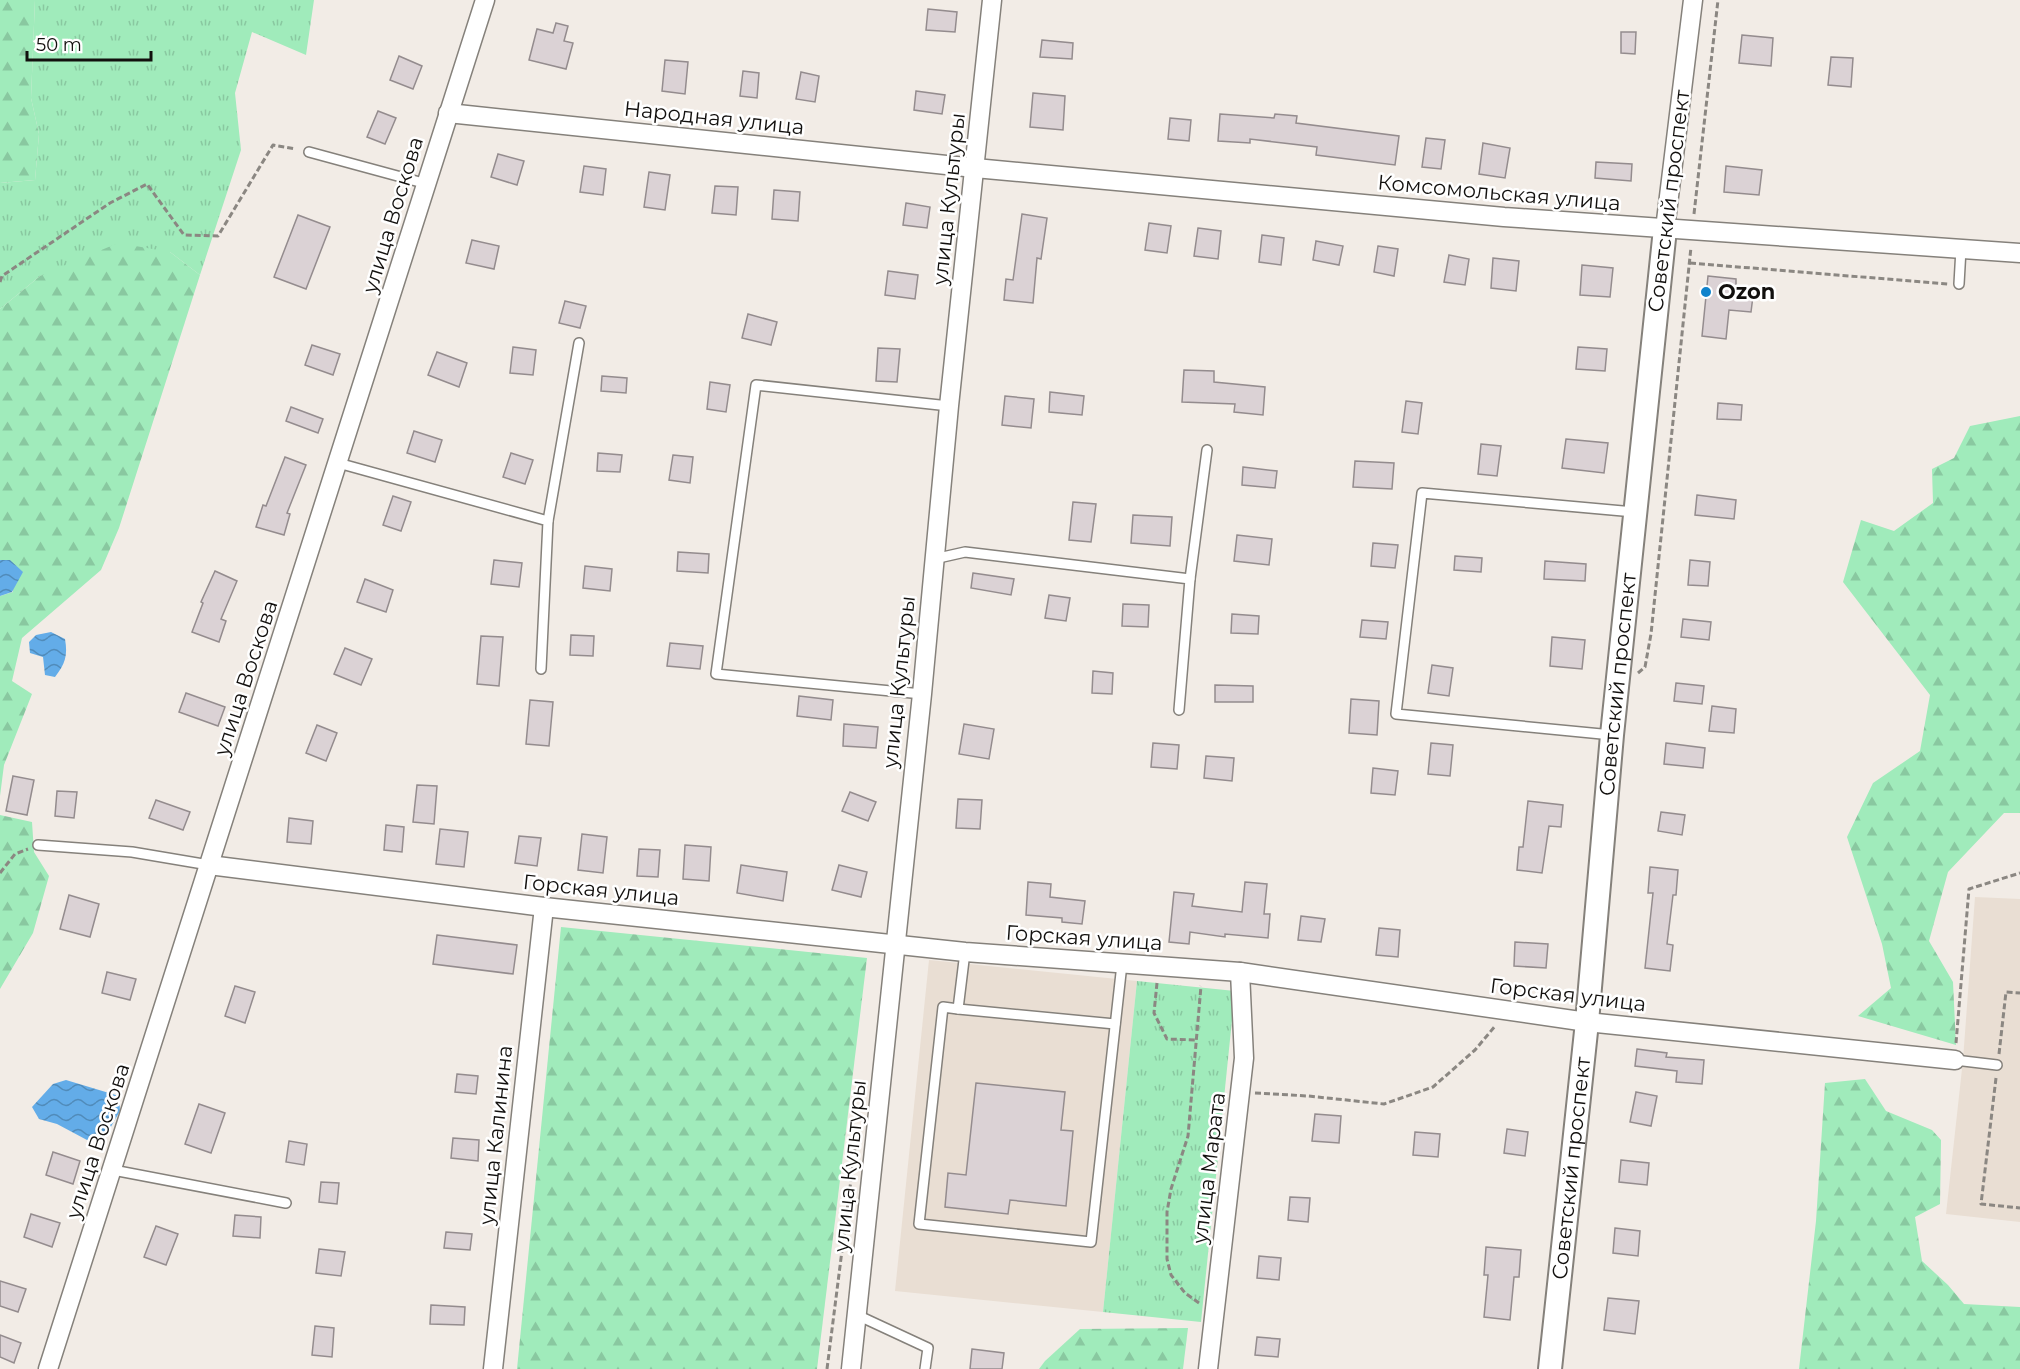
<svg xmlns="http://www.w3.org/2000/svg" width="2020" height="1369" font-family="Montserrat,sans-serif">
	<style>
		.built { fill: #e9ded3 }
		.grass { fill: url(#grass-tufts) }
		.forest { fill: url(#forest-firs) }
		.water { fill: url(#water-waves) }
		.building { fill: #dbd2d5; stroke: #948c8e; stroke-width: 1.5 }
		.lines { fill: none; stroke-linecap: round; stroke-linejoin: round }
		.service-casing { stroke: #85817b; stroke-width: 12 }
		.minor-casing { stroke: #85817b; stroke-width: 21 }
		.tertiary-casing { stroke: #85817b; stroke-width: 26 }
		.path { stroke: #8b8782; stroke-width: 3; stroke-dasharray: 6 3; stroke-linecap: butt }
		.service { stroke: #fff; stroke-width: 9 }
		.minor { stroke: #fff; stroke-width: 18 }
		.tertiary { stroke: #fff; stroke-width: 22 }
		.poi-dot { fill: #1083cc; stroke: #fff; stroke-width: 2 }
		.labels { text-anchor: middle; stroke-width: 5; stroke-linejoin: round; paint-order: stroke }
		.street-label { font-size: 21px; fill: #12100e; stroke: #fff }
		.poi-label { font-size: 21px; font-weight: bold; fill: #12100e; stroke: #fff; text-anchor: start }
	</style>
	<defs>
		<pattern id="grass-tufts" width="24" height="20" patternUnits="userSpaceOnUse" patternTransform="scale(1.5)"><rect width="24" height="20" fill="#a0ebbb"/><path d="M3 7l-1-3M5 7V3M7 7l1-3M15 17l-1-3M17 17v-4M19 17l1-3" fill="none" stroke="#89c8a0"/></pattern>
		<pattern id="forest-firs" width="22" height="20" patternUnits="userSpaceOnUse" patternTransform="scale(1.5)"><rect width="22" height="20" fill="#a0ebbb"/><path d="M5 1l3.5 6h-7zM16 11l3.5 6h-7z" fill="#89c8a0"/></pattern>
		<pattern id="water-waves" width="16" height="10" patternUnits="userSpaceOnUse" patternTransform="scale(1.5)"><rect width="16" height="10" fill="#63ace8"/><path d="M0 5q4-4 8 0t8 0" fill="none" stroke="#508bba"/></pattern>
	</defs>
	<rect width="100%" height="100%" fill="#f2ece6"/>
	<g class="built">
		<polygon points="1975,897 2020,899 2020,1222 1946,1214 1963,1060"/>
		<polygon points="929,960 1137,981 1103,1312 895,1291"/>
	</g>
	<g class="grass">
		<polygon points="35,0 314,0 306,55 252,32 235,93 241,150 200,275 170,252 40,276 0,309 0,183 35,180 39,134 31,98"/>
		<polygon points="1137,981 1235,991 1201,1322 1103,1312"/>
	</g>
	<g class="forest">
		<polygon points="0,0 35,0 31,98 39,134 35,180 0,183"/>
		<polygon points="118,243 170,252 200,275 119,528 101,570 22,638 12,681 32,694 4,765 0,796 0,596 13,592 10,560 0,560 0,309 40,276"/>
		<polygon points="2020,416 2020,813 2004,813 1948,872 1929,941 1953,982 1956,1045 1858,1016 1891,988 1882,944 1847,837 1873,783 1920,751 1930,695 1843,582 1861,520 1894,531 1933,503 1932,469 1954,458 1970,426"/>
		<polygon points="0,815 32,822 34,852 49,876 33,933 0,989"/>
		<polygon points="561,927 867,958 817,1369 517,1369"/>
		<polygon points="1865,1079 1886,1111 1932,1130 1941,1140 1940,1204 1915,1217 1922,1261 1948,1285 1964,1304 2020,1307 2020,1369 1799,1369 1816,1221 1825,1083"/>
		<polygon points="1188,1328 1183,1369 1039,1369 1045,1361 1080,1329"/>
	</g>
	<g class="water">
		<polygon points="10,560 23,572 12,592 0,596 0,560"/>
		<path d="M51 632 65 639C68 656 65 664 55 677L45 675 43 657 30 653 29 642 36 635Z"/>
		<polygon points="66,1080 119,1096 120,1111 105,1137 87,1140 57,1124 39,1119 32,1107 53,1084"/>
	</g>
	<g class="building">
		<polygon points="928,9 957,12 955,32 926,30"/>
		<polygon points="556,23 568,26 564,41 573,43 566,69 529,60 537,29 553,33"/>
		<polygon points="1621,32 1636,32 1635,54 1621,53"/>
		<polygon points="1742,35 1773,38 1771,66 1739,63"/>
		<polygon points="1042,40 1073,43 1072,59 1040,57"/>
		<polygon points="399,56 422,66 413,89 390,80"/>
		<polygon points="1831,57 1853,58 1851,87 1828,85"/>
		<polygon points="665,60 688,62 685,94 662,91"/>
		<polygon points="743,71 759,73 757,98 740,96"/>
		<polygon points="801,72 819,76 815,102 796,99"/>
		<polygon points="916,91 945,95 942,114 914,110"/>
		<polygon points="1033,93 1065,96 1063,130 1030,127"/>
		<polygon points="378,111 396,118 385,144 367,137"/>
		<polygon points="1220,114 1274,118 1275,114 1297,116 1296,123 1399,136 1395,165 1316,155 1317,147 1250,139 1250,143 1218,141"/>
		<polygon points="1170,118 1191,120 1189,141 1168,139"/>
		<polygon points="1426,138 1445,140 1441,169 1422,167"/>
		<polygon points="1483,143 1510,148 1505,178 1479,174"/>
		<polygon points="498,154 524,161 517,185 491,177"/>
		<polygon points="1596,162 1632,164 1631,181 1595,178"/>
		<polygon points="584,166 606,169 603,195 580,192"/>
		<polygon points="1726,166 1762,170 1759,195 1724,192"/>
		<polygon points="649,172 670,175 665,210 644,207"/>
		<polygon points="715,186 738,187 736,215 712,213"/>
		<polygon points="774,190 800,192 798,221 772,219"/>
		<polygon points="906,203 930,207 927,228 903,225"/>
		<polygon points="1022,214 1047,218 1041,259 1037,258 1033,303 1004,300 1006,279 1013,280"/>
		<polygon points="298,215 330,227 306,289 274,277"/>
		<polygon points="1149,223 1171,226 1167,253 1145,250"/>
		<polygon points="1198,228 1221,231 1218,259 1194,256"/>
		<polygon points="1262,235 1284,238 1281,265 1259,262"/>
		<polygon points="472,240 499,246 494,269 466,263"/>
		<polygon points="1316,241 1343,246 1339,265 1313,260"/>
		<polygon points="1378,246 1398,249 1394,276 1374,272"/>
		<polygon points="1449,255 1469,259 1465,285 1444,282"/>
		<polygon points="1493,258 1519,261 1516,291 1491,288"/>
		<polygon points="1582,265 1613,268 1610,297 1580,295"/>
		<polygon points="888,271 918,275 915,299 885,295"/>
		<polygon points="1708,276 1736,279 1736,286 1754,288 1751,312 1729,310 1726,339 1702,336"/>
		<polygon points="565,301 586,306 580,328 559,323"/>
		<polygon points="748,314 777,322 771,345 742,338"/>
		<polygon points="312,345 340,354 333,375 305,365"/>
		<polygon points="513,347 536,350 533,375 510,373"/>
		<polygon points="1578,347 1607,349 1605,371 1576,369"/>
		<polygon points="878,348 900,349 897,382 876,381"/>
		<polygon points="437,352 467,363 459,387 428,375"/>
		<polygon points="1184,370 1214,371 1214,382 1265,387 1263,415 1234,412 1235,404 1182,402"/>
		<polygon points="602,376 627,378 626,393 601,391"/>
		<polygon points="710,382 730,385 726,412 707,409"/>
		<polygon points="1050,392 1084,396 1082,415 1049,412"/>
		<polygon points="1005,396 1034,399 1031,428 1002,425"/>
		<polygon points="1406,401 1422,403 1418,434 1402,432"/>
		<polygon points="1718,403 1742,405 1741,420 1717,419"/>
		<polygon points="291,407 323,419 318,433 286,421"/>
		<polygon points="414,431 442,440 435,462 407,453"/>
		<polygon points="1566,439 1608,443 1604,473 1562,468"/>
		<polygon points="1481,444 1501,446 1497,476 1478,474"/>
		<polygon points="511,453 533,460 525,484 503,477"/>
		<polygon points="598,453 622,455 620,472 597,471"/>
		<polygon points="673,455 693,457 690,483 669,480"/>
		<polygon points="285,457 306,465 287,513 290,514 284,535 256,527 263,505 266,506"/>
		<polygon points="1355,461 1394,463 1392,489 1353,487"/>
		<polygon points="1243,467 1277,471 1275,488 1242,485"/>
		<polygon points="1697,495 1736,500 1734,519 1695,515"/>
		<polygon points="393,496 411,502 401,531 383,525"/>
		<polygon points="1073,502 1096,504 1091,542 1069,540"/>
		<polygon points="1133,515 1172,517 1170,546 1131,543"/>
		<polygon points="1237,535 1272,539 1269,565 1234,561"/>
		<polygon points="1373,543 1398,545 1395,568 1371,566"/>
		<polygon points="678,552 709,554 708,573 677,571"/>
		<polygon points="1455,556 1482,558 1481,572 1454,570"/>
		<polygon points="494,560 522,563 519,587 491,584"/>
		<polygon points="1690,560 1710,562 1708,586 1688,585"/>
		<polygon points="1545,561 1586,564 1585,581 1544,579"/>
		<polygon points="585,566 612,569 610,591 583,588"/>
		<polygon points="215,571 237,581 221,619 226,621 219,642 192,632 203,603 201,602"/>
		<polygon points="973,573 1014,579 1011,595 971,588"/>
		<polygon points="365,579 393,590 386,612 357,602"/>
		<polygon points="1049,595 1070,598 1066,621 1045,618"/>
		<polygon points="1123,604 1149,605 1148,627 1122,626"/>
		<polygon points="1232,614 1259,616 1258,634 1231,633"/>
		<polygon points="1683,619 1711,622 1709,640 1681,637"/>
		<polygon points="1362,620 1388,622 1386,639 1360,637"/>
		<polygon points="571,635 594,636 593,656 570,655"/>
		<polygon points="481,636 503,637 499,686 477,684"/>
		<polygon points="1552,637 1585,640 1582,669 1550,666"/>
		<polygon points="670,643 703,646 700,669 667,666"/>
		<polygon points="345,648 372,659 361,685 334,674"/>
		<polygon points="1432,665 1453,668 1449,696 1428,693"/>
		<polygon points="1093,671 1113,673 1112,694 1092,693"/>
		<polygon points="1676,683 1704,686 1702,704 1674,701"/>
		<polygon points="1215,685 1253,686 1253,702 1215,702"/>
		<polygon points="186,693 225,707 218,726 179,712"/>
		<polygon points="799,696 833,700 831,720 797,716"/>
		<polygon points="1351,699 1379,701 1377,735 1349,733"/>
		<polygon points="530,700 553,702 549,746 526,744"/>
		<polygon points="1712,706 1736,709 1734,733 1709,731"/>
		<polygon points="844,724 878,727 876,748 843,746"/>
		<polygon points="964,724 994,729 989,759 959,754"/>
		<polygon points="317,725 337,733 326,761 306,753"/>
		<polygon points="1153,743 1179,745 1177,769 1151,767"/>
		<polygon points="1431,743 1453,745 1450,776 1428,774"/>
		<polygon points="1666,743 1705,748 1703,768 1664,764"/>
		<polygon points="1206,756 1234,758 1232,781 1204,778"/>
		<polygon points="1373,768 1398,771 1395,795 1371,793"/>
		<polygon points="13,776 34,780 27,815 6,811"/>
		<polygon points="417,785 437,786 434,824 413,822"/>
		<polygon points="57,791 77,792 74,818 55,816"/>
		<polygon points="850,792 876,802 868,821 842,811"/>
		<polygon points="958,799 982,800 980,829 956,828"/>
		<polygon points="156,800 190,812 183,830 149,818"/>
		<polygon points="1528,801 1563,805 1561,827 1549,826 1542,873 1517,870 1519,847 1523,847"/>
		<polygon points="1661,812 1685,815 1682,835 1658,831"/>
		<polygon points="289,818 313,821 311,844 287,842"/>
		<polygon points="386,825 404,827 402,852 384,850"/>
		<polygon points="440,829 468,832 464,867 436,864"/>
		<polygon points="582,834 607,837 603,873 578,870"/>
		<polygon points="519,836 541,838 537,866 515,863"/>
		<polygon points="685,845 711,847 709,881 683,879"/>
		<polygon points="639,849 660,850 658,877 637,876"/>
		<polygon points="741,865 787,872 783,901 737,893"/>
		<polygon points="839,865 867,872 861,897 832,890"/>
		<polygon points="1650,867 1678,870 1676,895 1673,895 1667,944 1673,945 1670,971 1645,968 1653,893 1648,893"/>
		<polygon points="1028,882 1051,884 1050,897 1085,901 1082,924 1062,922 1062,918 1026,915"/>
		<polygon points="1245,882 1267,884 1264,914 1270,914 1268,938 1225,934 1225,937 1190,932 1189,944 1169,942 1174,892 1194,894 1192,906 1242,912"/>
		<polygon points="69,895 99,904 90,937 60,929"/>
		<polygon points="1301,916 1325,919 1321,942 1298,940"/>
		<polygon points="1379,928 1400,930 1398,957 1376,955"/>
		<polygon points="437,935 517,945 513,974 433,964"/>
		<polygon points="1515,942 1548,944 1546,968 1514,966"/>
		<polygon points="107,972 136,979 130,1000 102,993"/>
		<polygon points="235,986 255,992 245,1023 225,1016"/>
		<polygon points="1637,1049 1667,1053 1666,1057 1704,1060 1702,1084 1676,1082 1677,1071 1635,1066"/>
		<polygon points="457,1074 478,1076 476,1094 455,1092"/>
		<polygon points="976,1083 1065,1092 1061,1130 1073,1131 1066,1206 1010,1200 1008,1214 945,1207 948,1173 966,1175"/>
		<polygon points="1636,1092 1657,1096 1651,1126 1630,1122"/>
		<polygon points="199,1104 225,1113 211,1153 185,1144"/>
		<polygon points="1315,1114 1341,1116 1339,1143 1312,1141"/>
		<polygon points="1507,1129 1528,1132 1525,1156 1504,1153"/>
		<polygon points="1415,1132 1440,1134 1438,1157 1413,1155"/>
		<polygon points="453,1138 479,1140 478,1161 451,1158"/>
		<polygon points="289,1141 307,1144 304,1165 286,1162"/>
		<polygon points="53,1152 80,1161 73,1184 46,1175"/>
		<polygon points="1621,1160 1649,1163 1647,1185 1619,1182"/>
		<polygon points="321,1182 339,1183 337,1204 319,1202"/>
		<polygon points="1290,1197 1310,1198 1308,1222 1288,1220"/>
		<polygon points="31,1214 60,1223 52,1247 24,1237"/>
		<polygon points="235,1215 261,1217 260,1238 233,1236"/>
		<polygon points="156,1226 178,1234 166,1265 144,1257"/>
		<polygon points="1615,1228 1640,1231 1638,1256 1613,1253"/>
		<polygon points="446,1232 472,1234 470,1250 444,1248"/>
		<polygon points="1486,1247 1521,1250 1519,1277 1514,1277 1510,1320 1484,1317 1488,1275 1484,1275"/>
		<polygon points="319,1249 345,1252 341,1276 316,1273"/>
		<polygon points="1259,1256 1281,1258 1279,1280 1257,1278"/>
		<polygon points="0,1281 26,1289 18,1312 0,1306"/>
		<polygon points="1608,1298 1639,1301 1635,1334 1604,1330"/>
		<polygon points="431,1305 465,1307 464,1325 430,1324"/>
		<polygon points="315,1326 334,1328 332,1357 312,1355"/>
		<polygon points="0,1335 21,1343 14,1363 0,1357"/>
		<polygon points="1257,1337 1280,1339 1278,1357 1255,1355"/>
		<polygon points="972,1349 1004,1353 1002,1369 970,1369"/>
	</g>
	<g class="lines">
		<g class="service-casing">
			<g id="service">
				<polyline points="309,152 427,184"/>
				<polyline points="1959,284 1961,249"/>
				<polyline points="338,463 548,521 541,669"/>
				<polyline points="548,521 579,343"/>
				<polyline points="934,559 965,552 1190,579 1179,710"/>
				<polyline points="1190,579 1207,450"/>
				<polyline points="922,694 716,674 756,385 949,406"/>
				<polyline points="1612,735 1396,714 1422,493 1634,512"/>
				<polyline points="38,845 132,852 209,865"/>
				<polyline points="965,952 958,1009 943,1007 919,1224 1091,1242 1122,964"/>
				<polyline points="958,1009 1115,1024"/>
				<polyline points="1955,1060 1997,1065"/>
				<polyline points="113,1170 286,1203"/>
				<polyline points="857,1315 928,1348 925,1369"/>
			</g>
		</g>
		<g class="minor-casing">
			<g id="minor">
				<polyline points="448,113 975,168 1504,217 2020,253"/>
				<polyline points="1665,229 1693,0"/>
				<polyline points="209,865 544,907 965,952 1240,972 1587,1022 1955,1060"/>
				<polyline points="48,1369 485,0"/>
				<polyline points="493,1369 544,907"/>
				<polyline points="851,1369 922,694 949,406 992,0"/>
				<polyline points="1208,1369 1244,1058 1240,972"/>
			</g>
		</g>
		<g class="tertiary-casing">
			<g id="tertiary">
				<path id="s1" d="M1550 1369 1587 1022 1612 735 1665 229"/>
			</g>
		</g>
		<g class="path">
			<polyline points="1694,214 1718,0"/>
			<polyline points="1690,263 1948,284"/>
			<polyline points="0,282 2,276 110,203 147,184 184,235 218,236 273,145 296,149"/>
			<polyline points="1638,673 1645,667 1651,634 1691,247"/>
			<polyline points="0,873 15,854 28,849"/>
			<polyline points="1157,983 1154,1013 1167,1039 1197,1040"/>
			<polyline points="1956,1043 1969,889 2020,873"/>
			<polyline points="1999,1054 2006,992 2020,993"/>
			<polyline points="1996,1078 1981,1204 2020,1208"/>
			<polyline points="1255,1093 1308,1096 1384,1104 1433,1087 1475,1050 1496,1025"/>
			<polyline points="1199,1303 1185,1293 1171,1275 1167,1259 1167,1212 1171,1189 1188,1136 1201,986"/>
			<polyline points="827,1369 856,1140"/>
		</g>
		<use href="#service" class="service"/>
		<use href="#minor" class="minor"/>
		<use href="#tertiary" class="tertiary"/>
	</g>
	<circle class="poi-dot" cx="1706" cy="292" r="6"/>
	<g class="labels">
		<g class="street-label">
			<text transform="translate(714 118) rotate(6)" y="7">Народная улица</text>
			<text transform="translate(1499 193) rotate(5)" y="7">Комсомольская улица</text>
			<text transform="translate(949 199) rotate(-84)" y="7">улица Культуры</text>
			<text transform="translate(1669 201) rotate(-83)" y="7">Советский проспект</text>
			<text transform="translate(393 215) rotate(-73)" y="7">улица Воскова</text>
			<text transform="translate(246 678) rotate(-72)" y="7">улица Воскова</text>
			<text transform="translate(899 682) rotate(-84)" y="7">улица Культуры</text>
			<text dy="7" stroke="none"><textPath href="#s1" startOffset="688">Советский проспект</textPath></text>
			<text transform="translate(601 890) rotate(6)" y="7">Горская улица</text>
			<text transform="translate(1084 938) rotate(4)" y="7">Горская улица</text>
			<text transform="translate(1568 995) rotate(7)" y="7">Горская улица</text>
			<text transform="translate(496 1135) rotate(-84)" y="7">улица Калинина</text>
			<text transform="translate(98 1141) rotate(-72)" y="7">улица Воскова</text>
			<text transform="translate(850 1166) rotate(-84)" y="7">улица Культуры</text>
			<text transform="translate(1209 1168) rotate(-83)" y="7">улица Марата</text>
			<text dy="7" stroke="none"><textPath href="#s1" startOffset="202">Советский проспект</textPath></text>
		</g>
		<g class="poi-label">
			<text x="1718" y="299">Ozon</text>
		</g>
	</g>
	<path d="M27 51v9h124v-9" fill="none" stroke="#12100e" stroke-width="3"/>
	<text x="36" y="51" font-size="18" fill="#12100e" stroke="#ffffff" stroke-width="4.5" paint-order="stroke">50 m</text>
</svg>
